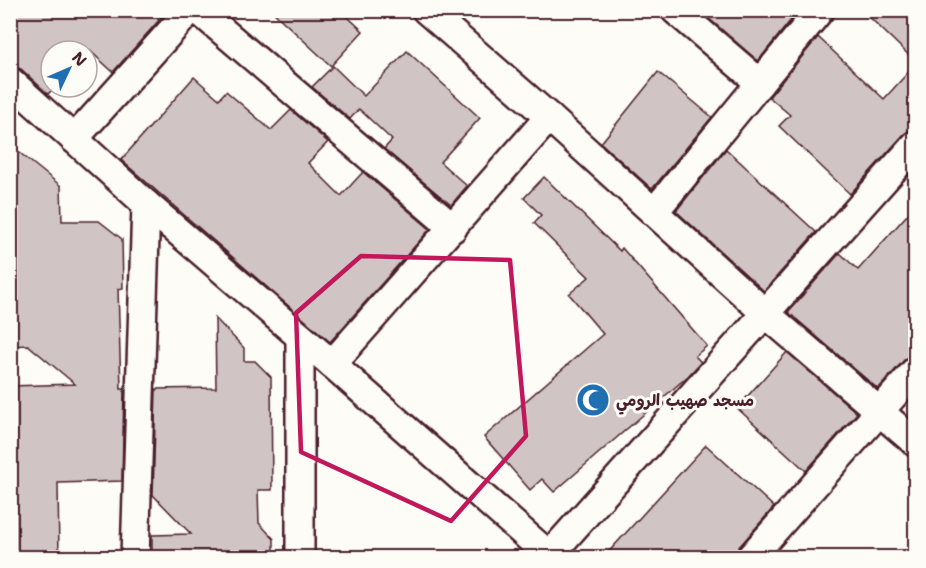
<svg xmlns="http://www.w3.org/2000/svg" width="926" height="568" font-family="'Shantell Sans','Playpen Sans Arabic',sans-serif">
	<style>
		.building { fill: #d0c5c4; stroke: #4a1f2b; stroke-width: 1.5 }
		.lines { fill: none; stroke-linecap: round; stroke-linejoin: round }
		.minor-casing { stroke: #4a1f2b; stroke-width: 32 }
		.minor { stroke: #fdfcf7; stroke-width: 27 }
		.marked { fill: none; stroke: #c2185b; stroke-width: 4.5; stroke-linejoin: round }
		.labels { text-anchor: middle; stroke-width: 6; stroke-linejoin: round; paint-order: stroke }
		.poi-label { font-size: 16px; font-weight: bold; fill: #4a1f2b; stroke: #fdfcf7; text-anchor: start }
	</style>
	<rect width="100%" height="100%" fill="#fdfcf7"/>
	<filter id="ink" filterUnits="userSpaceOnUse"><feTurbulence type="fractalNoise" baseFrequency=".0167" numOctaves="2"/><feDisplacementMap in="SourceGraphic" scale="12" xChannelSelector="R" yChannelSelector="G"/><feConvolveMatrix kernelMatrix="1 2 1 2 8 2 1 2 1" color-interpolation-filters="sRGB"/></filter>
	<g filter="url(#ink)">
		<g class="building">
			<polygon points="10,10 168,10 113,72 89,50 87,53 87,51 51,51 51,87 55,87 48,94 21,69 10,66"/>
			<polygon points="271,10 340,10 363,31 331,66"/>
			<polygon points="711,10 799,10 758,61 706,16"/>
			<polygon points="862,10 915,10 915,61"/>
			<polygon points="818,37 884,99 915,65 915,129 904,134 850,194 779,126 790,115 769,97"/>
			<polygon points="407,51 480,118 440,162 467,186 451,205 384,149 392,140 359,109 350,119 312,87 333,66 364,96"/>
			<polygon points="658,72 712,117 652,189 601,143"/>
			<polygon points="194,77 219,99 226,91 271,130 291,110 328,142 308,163 341,196 363,172 430,229 330,342 121,160"/>
			<polygon points="10,145 61,186 62,221 99,221 122,239 123,288 118,289 121,389 124,389 122,481 58,483 59,558 10,558 10,386 75,384 28,345 10,346"/>
			<polygon points="726,149 816,232 764,291 676,211"/>
			<polygon points="544,177 620,251 622,248 707,346 695,356 701,362 688,376 554,492 542,479 530,490 484,437 603,334 569,294 589,277 534,223 541,215 524,198"/>
			<polygon points="915,206 915,355 904,360 878,389 788,312 840,253 858,270"/>
			<polygon points="215,318 244,348 244,361 255,361 271,377 272,490 258,490 259,523 274,539 274,558 152,558 152,535 191,534 153,495 156,389 216,388"/>
			<polygon points="787,352 857,413 806,471 737,408"/>
			<polygon points="706,445 774,507 738,548 735,558 603,558"/>
		</g>
		<g class="lines">
			<g class="minor-casing">
				<g id="minor">
					<polyline points="198,10 453,228"/>
					<polyline points="426,10 549,117 765,313 916,443"/>
					<polyline points="675,10 760,83"/>
					<polyline points="10,81 146,204 332,364 552,558"/>
					<polyline points="74,139 190,10"/>
					<polyline points="654,212 820,10"/>
					<polyline points="332,364 549,117"/>
					<polyline points="135,558 146,204"/>
					<polyline points="300,558 300,337"/>
					<polyline points="547,558 916,144"/>
					<polyline points="750,558 916,370"/>
				</g>
			</g>
			<use href="#minor" class="minor"/>
		</g>
	</g>
	<path class="marked" d="M361 256 510 260 526 436 451 521 301 452 296 313Z"/>
	<defs>
		<g id="mosque-disc" transform="scale(1.725)"><circle r="9.5" fill="#1f6fb2" stroke="#fdfcf7"/><path d="M3.5-4.9A6 6 0 1 0 3.5 4.9A5 5 0 1 1 3.5-4.9Z" fill="#fff"/></g>
	</defs>
	<g fill-rule="evenodd">
		<use href="#mosque-disc" x="593" y="400"/>
	</g>
	<g class="labels">
		<g class="poi-label">
			<text x="616" y="406">مسجد صهيب الرومي</text>
		</g>
	</g>
	<rect width="926" height="568" fill="none" stroke="#fdfcf7" stroke-width="36"/>
	<rect x="18" y="18" width="890" height="532" fill="none" stroke="#4a1f2b" stroke-width="2" filter="url(#ink)"/>
	<g transform="translate(69 69) rotate(46)"><circle r="28" fill="#fdfcf7" stroke="#b5a4a5" stroke-width="1.5"/>
	<path d="M0-4.5L10 22L0 15L-10 22Z" fill="#1f6fb2"/>
	<text y="-9" font-size="16" font-weight="bold" text-anchor="middle" fill="#4a1f2b">N</text>
	</g>
</svg>
